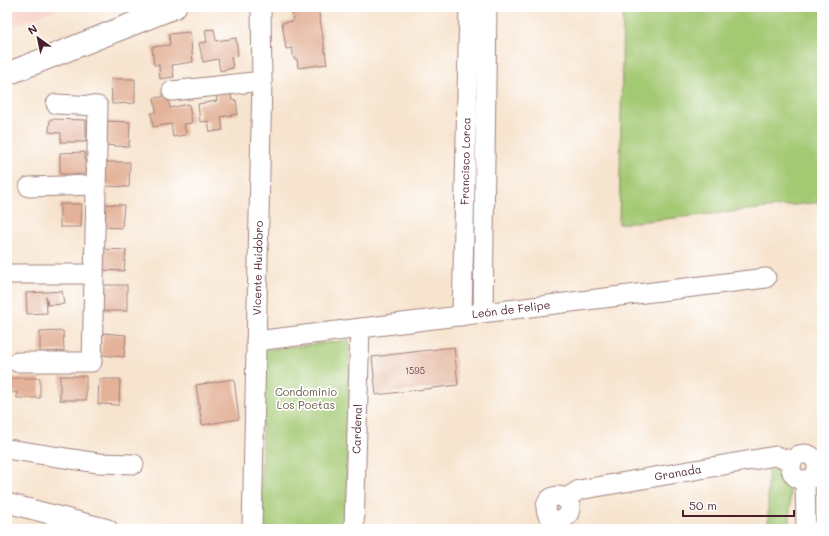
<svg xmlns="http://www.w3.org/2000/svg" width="829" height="536" font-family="Mali,sans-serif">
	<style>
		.built { fill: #f7d1c7 }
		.green { fill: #a4c973; stroke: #77744f }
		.building { fill: #e3b299 }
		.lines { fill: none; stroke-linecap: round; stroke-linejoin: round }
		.minor-casing { stroke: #a0827d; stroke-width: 21 }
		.major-casing { stroke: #a0827d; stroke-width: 24 }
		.minor { stroke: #fff; stroke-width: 19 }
		.major { stroke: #fff; stroke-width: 22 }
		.labels { text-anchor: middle; stroke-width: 3.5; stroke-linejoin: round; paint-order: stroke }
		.number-label { font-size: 9px; fill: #704446 }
		.street-label { font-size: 11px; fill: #4a1f2b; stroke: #fff }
		.park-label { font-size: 11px; fill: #6a5a44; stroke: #fff }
	</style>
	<rect width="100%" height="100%" fill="#fff"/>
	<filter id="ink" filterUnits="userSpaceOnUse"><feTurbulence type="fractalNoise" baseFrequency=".025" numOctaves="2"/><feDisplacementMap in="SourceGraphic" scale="8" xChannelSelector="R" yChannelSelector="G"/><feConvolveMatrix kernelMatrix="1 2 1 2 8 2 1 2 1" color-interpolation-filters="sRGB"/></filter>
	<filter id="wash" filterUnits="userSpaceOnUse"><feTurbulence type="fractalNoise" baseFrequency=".012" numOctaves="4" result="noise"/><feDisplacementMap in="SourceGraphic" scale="16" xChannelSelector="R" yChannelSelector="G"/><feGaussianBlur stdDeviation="0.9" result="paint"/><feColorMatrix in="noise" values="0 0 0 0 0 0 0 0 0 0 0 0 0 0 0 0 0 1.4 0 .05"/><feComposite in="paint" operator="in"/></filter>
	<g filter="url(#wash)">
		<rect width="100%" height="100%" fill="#f7e4cf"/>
		<polygon class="built" points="7,7 62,7 7,29"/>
		<g class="green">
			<polygon points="623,7 822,7 822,202 619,224"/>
			<polygon points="473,138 480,139 477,304 470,304"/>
			<polygon points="350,340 346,529 260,529 264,350"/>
			<polygon points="780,469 790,487 790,529 768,529 768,470"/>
		</g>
		<g id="blocks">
			<g class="building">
				<polygon points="298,7 318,7 327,64 298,68 297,59 294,59 292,48 286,49 282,23 293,21 292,12 299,11"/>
				<polygon points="214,29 216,41 236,38 238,56 231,57 233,68 220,71 218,59 203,62 199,43 207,42 205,30"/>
				<polygon points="190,32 193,62 172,65 174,77 160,79 159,65 154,65 152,47 170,45 169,34"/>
				<polygon points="111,79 135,79 135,103 112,104"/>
				<polygon points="230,87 232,101 236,100 238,114 221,117 223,130 210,132 208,121 200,122 198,104 217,101 215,90"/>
				<polygon points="168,96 170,108 189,104 192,123 184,124 186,135 173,137 171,124 153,127 151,113 156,112 154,98"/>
				<polygon points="50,119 86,120 86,142 61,142 61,133 49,132"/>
				<polygon points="106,121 130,122 129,147 105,145"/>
				<polygon points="85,152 85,174 60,174 60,153"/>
				<polygon points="104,162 130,162 129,187 104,186"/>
				<polygon points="60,204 82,204 81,227 60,227"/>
				<polygon points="102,204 124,205 122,228 101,227"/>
				<polygon points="103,249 126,250 124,271 101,270"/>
				<rect x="101" y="285" width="26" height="26"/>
				<polygon points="62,291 64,304 48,305 46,296 47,313 27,314 26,293 46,292"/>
				<rect x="7" y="326" width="2" height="23"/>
				<polygon points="63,331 64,351 40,352 40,332"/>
				<polygon points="103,333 126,335 124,357 101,355"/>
				<polygon points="454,347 458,385 376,395 372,357"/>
				<rect x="60" y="376" width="26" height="24"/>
				<polygon points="7,378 40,378 40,398 17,398 17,392 7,392"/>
				<polygon points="99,379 120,379 119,405 98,404"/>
				<polygon points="234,379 239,419 202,425 196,385"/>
			</g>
		</g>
	</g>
	<g filter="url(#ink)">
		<use href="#blocks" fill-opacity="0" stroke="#a0827d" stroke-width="1"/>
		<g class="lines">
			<g class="minor-casing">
				<g id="minor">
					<polyline points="172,91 262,81"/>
					<polyline points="29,187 96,185"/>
					<polyline points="7,274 94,274"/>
					<polyline points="483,313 487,7"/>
					<path id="s1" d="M462 316 469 7"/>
					<path id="s2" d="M256 341 766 278"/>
					<polyline points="17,362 92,362 98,106 56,104"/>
					<polyline points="7,449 98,463 134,464"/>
					<circle cx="804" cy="467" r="13"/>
					<polyline points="805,480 806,529"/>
					<circle cx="558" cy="508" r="12"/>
					<path id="s3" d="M565 499 579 490 775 456 793 461"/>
					<polyline points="7,503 108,529"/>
					<path id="s4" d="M252 529 262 81 261 7"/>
					<path id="s5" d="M354 529 360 328"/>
				</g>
			</g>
			<g class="major-casing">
				<polyline id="major" points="7,74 175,7"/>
			</g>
			<use href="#minor" class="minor"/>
			<use href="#major" class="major"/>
		</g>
	</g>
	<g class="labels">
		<g class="number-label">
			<text x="415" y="374">1595</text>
		</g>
		<g class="street-label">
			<text dy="4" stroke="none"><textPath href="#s1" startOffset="155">Francisco Lorca</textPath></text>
			<text dy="4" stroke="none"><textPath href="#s4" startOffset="261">Vicente Huidobro</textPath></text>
			<text dy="4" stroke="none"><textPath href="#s2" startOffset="257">León de Felipe</textPath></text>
			<text dy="4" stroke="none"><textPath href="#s5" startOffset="100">Cardenal</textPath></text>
			<text dy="4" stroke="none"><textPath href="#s3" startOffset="117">Granada</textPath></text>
		</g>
		<g class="park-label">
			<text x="306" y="396">Condominio<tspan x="306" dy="13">Los Poetas</tspan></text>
		</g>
	</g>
	<rect width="829" height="536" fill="none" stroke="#fff" stroke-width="24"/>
	<g transform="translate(38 38) rotate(327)" stroke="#ffffff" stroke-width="3" paint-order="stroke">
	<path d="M0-3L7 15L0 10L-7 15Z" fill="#4a1f2b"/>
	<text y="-6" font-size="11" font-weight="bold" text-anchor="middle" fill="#4a1f2b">N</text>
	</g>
	<path d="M683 510v6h111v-6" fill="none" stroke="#4a1f2b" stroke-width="2"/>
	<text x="689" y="510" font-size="12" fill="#4a1f2b" stroke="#ffffff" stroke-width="3" paint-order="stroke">50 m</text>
</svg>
